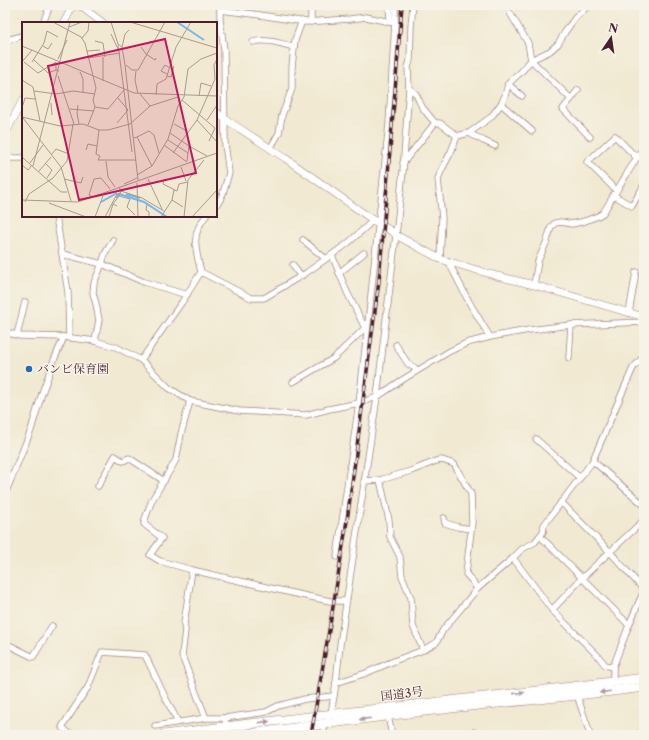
<svg xmlns="http://www.w3.org/2000/svg" width="649" height="740" font-family="'Libre Caslon Text','Noto Serif JP',serif">
	<style>
		.lines { fill: none; stroke-linecap: round; stroke-linejoin: round }
		.minor-casing { stroke: #9e847e; stroke-width: 7 }
		.tertiary-casing { stroke: #9e847e; stroke-width: 8 }
		.trunk-casing { stroke: #9e847e; stroke-width: 10 }
		.minor { stroke: #fff; stroke-width: 5.5 }
		.tertiary { stroke: #fff; stroke-width: 7 }
		.trunk { stroke: #fff; stroke-width: 9 }
		.rail-casing { stroke: #4a1f2b; stroke-width: 3.5 }
		.rail { stroke: #f7f3e8; stroke-width: 2; stroke-dasharray: 6; stroke-linecap: butt }
		.oneway { fill: #ae9aa0 }
		.poi-dot { fill: #1f6fb2; stroke: #f7f3e8; stroke-width: 1.5 }
		.labels { text-anchor: middle; stroke-width: 3; stroke-linejoin: round; paint-order: stroke }
		.poi-label { font-size: 12px; fill: #4a1f2b; stroke: #f7f3e8; text-anchor: start }
		.street-label { font-size: 12px; fill: #4a1f2b; stroke: #f7f3e8 }
		.inset-river { fill: none; stroke: #75b8eb; stroke-width: 2 }
		.inset-road { fill: none; stroke: #ae988f; stroke-width: 1 }
		.view { fill: #c2185b; fill-opacity: 0.15; stroke: #c2185b; stroke-width: 2 }
		.inset-edge { fill: none; stroke: #4a1f2b; stroke-width: 2 }
	</style>
	<rect width="100%" height="100%" fill="#f7f3e8"/>
	<filter id="ink" filterUnits="userSpaceOnUse"><feTurbulence type="fractalNoise" baseFrequency=".025" numOctaves="2"/><feDisplacementMap in="SourceGraphic" scale="8" xChannelSelector="R" yChannelSelector="G"/><feConvolveMatrix kernelMatrix="1 2 1 2 8 2 1 2 1" color-interpolation-filters="sRGB"/></filter>
	<filter id="wash" filterUnits="userSpaceOnUse"><feTurbulence type="fractalNoise" baseFrequency=".012" numOctaves="4" result="noise"/><feDisplacementMap in="SourceGraphic" scale="16" xChannelSelector="R" yChannelSelector="G"/><feGaussianBlur stdDeviation="0.9" result="paint"/><feColorMatrix in="noise" values="0 0 0 0 0 0 0 0 0 0 0 0 0 0 0 0 0 1.4 0 .05"/><feComposite in="paint" operator="in"/></filter>
	<g filter="url(#wash)">
		<rect width="100%" height="100%" fill="#f1e9d2"/>
	</g>
	<g filter="url(#ink)">
		<g class="lines">
			<g class="minor-casing">
				<g id="minor">
					<polyline points="311,5 311,22"/>
					<polyline points="389,5 390,22"/>
					<polyline points="220,10 253,14 306,22 350,19 366,17 390,22 395,23"/>
					<polyline points="510,13 528,43 531,60 571,99 578,90"/>
					<polyline points="43,23 50,5"/>
					<polyline points="5,40 15,38 23,35"/>
					<path d="M253 42C266 38 282 44 294 47"/>
					<polyline points="508,84 522,96"/>
					<polyline points="409,88 416,94 422,107 435,123 440,123 457,136 469,133 491,117 501,104 505,96 508,84 522,71 531,60 550,51 558,44 565,32 575,18 589,5"/>
					<polyline points="571,99 563,109 590,137"/>
					<polyline points="501,104 532,131"/>
					<polyline points="469,133 484,141 495,146"/>
					<polyline points="270,149 279,133 282,115 292,89 292,67 295,40 302,21"/>
					<polyline points="5,157 11,158 23,158"/>
					<polyline points="403,163 435,123"/>
					<polyline points="616,190 587,162 615,136 637,158"/>
					<polyline points="613,195 632,206 644,185"/>
					<polyline points="216,205 220,200 223,193 229,173 225,144 224,50 220,19 220,5"/>
					<polyline points="56,216 68,292 69,338"/>
					<polyline points="303,240 326,259"/>
					<polyline points="63,254 102,264 144,282 187,295"/>
					<polyline points="440,259 442,218 438,179 441,171 451,152 457,136"/>
					<polyline points="448,261 469,302 490,337"/>
					<polyline points="293,265 300,276"/>
					<polyline points="201,272 251,298 264,298 306,273 347,244 367,226 373,220"/>
					<polyline points="339,273 364,253"/>
					<polyline points="534,285 538,261 547,241 551,227 555,223 561,222 572,224 585,221 598,216 603,213 644,146"/>
					<polyline points="629,313 636,272"/>
					<polyline points="5,332 20,336 64,337 95,341 116,347 141,360 169,388 190,401 239,411 306,415 329,409 359,403 377,397 402,380 450,351 467,343 490,337 529,330 571,325 644,322"/>
					<polyline points="17,335 25,302"/>
					<polyline points="95,341 99,320 96,304 93,293 94,283 102,264 105,254 113,240"/>
					<polyline points="396,345 408,364 415,368 416,371"/>
					<polyline points="569,358 571,325"/>
					<path d="M141 360 182 302 201 272C196 251 190 234 206 216"/>
					<polyline points="293,382 334,358 365,328 347,292 332,255"/>
					<polyline points="190,401 181,434 176,460 152,500 145,519 144,524 162,538 150,555 160,561 192,570 292,593 330,601 346,601"/>
					<polyline points="536,439 580,478"/>
					<polyline points="593,461 644,505"/>
					<polyline points="380,480 411,471 436,461 442,460 454,464 471,494 472,522 466,574 473,582 477,589"/>
					<polyline points="98,486 115,456 123,461 129,458 164,481"/>
					<polyline points="5,494 31,430 42,393 54,360 64,337"/>
					<polyline points="561,502 610,552 644,590"/>
					<polyline points="444,518 445,523 458,527 471,529"/>
					<polyline points="540,536 629,625 613,667"/>
					<polyline points="337,557 359,403 369,314 389,124 395,23 395,5"/>
					<polyline points="513,558 552,610 599,657 605,665 613,667 613,682"/>
					<polyline points="192,570 184,624 185,630 182,656 206,718"/>
					<polyline points="552,610 582,578 644,520"/>
					<polyline points="629,625 642,595 644,593"/>
					<polyline points="5,643 33,657 52,626"/>
					<polyline points="423,650 436,643 443,630 477,589 513,558 522,549 535,542 543,532 544,525 592,462 633,368 644,356"/>
					<polyline points="336,683 366,673 394,661 423,650 413,626 411,598 402,576 400,557 390,537 389,520 380,480 364,481"/>
					<polyline points="577,695 589,731 589,735"/>
					<polyline points="331,714 336,683 340,645 377,397 396,235 403,171 409,88 408,67 410,61 411,26 413,5"/>
					<polyline points="388,716 392,735"/>
					<polyline points="155,726 206,718 225,718"/>
					<polyline points="71,735 62,727 88,687 102,652 145,655 166,699 178,722"/>
					<polyline points="227,735 226,726 225,718 266,712 278,706 305,699 334,696"/>
					<polyline points="323,735 325,724"/>
					<polyline points="473,735 474,732"/>
					<polyline points="638,735 644,731"/>
				</g>
			</g>
			<g class="tertiary-casing">
				<g id="tertiary">
					<polyline points="79,5 103,23"/>
					<polyline points="64,23 73,5"/>
					<polyline points="216,112 225,119 285,158 373,220 393,232 396,235 440,259 497,276 534,285 644,317"/>
					<polyline points="5,134 23,100"/>
				</g>
			</g>
			<g class="trunk-casing">
				<g id="trunk">
					<path d="M163 735C323 713 484 699 644 678"/>
					<path d="M239 735C308 727 376 716 444 709 511 701 578 696 644 687"/>
				</g>
			</g>
			<use href="#minor" class="minor"/>
			<use href="#tertiary" class="tertiary"/>
			<use href="#trunk" class="trunk"/>
			<g class="rail-casing">
				<polyline id="rail" points="311,735 333,607 347,521 379,281 395,90 402,5"/>
			</g>
			<use href="#rail" class="rail"/>
		</g>
		<defs><path id="oneway-solid" d="M-6-.8H1V-3.2L6.5 0L1 3.2V.8H-6Z"/></defs>
		<g class="oneway">
			<use href="#oneway-solid" transform="translate(605 692) rotate(173)"/>
			<use href="#oneway-solid" transform="translate(519 693) rotate(-6)"/>
			<use href="#oneway-solid" transform="translate(365 719) rotate(173)"/>
			<use href="#oneway-solid" transform="translate(264 722) rotate(-7)"/>
		</g>
	</g>
	<circle class="poi-dot" cx="29" cy="369" r="4"/>
	<g class="labels">
		<g class="poi-label">
			<text x="37" y="373">バンビ保育園</text>
		</g>
		<g class="street-label">
			<text transform="translate(402 694) rotate(-7)" y="4">国道3号</text>
		</g>
	</g>
	<g transform="translate(22 22)">
		<rect width="195" height="195" fill="#f1e9d2"/>
		<path class="inset-river" d="M155 0 182 18M104 172 118 176M94 176 97 172 122 180 145 195M79 180 95 171"/>
		<path class="inset-road" d="M31 0 59 15 63 21 74 66 71 78 73 85 66 103M89 0 96 22 100 25 103 43 116 158M108 0 195 26M47 5 60 0M89 12 96 27M60 16 66 9 67 0M73 19 81 21 83 35M96 23 110 130M0 24 112 71 195 74M21 24 26 27 30 21M100 25 103 12 107 8M119 25 124 32 133 38 134 36M65 29 78 28M66 36 98 31M36 37 45 18M195 37 192 43 193 57 175 98 195 120M12 38 26 51 34 48M0 40 10 28M2 40 16 51 34 40V48L37 49M10 40 22 21 25 9 36 15M104 43 110 48H116L143 0M114 49 113 58 116 72M58 50 61 57V70M145 52 139 49 143 43 148 46M36 54 52 102M145 54 149 55 152 44M0 58 11 65 18 99M81 59V35M12 69 34 72 51 69 73 72M118 72 128 84M134 73 135 62 144 57 154 25 169 0M177 74 179 61 189 64M162 75 166 47 179 37 195 31M160 78 193 106 187 119M29 81 30 93M1 83 3 76 13 77M56 83 55 91 57 102M73 85 86 87 102 68M48 87 72 89M0 95 38 104 61 102 77 108H86L108 102 128 84 156 75M1 96 39 145 49 179M185 98 195 83M95 101 106 88 96 76M152 102 165 109M77 108 74 132 78 134 76 138H114M148 111 167 124 166 131M115 115 127 109 132 113 137 131M112 116 115 115 130 144 115 153M146 118 166 131 165 139M142 123 165 140M167 124 185 134M64 128 66 122 75 124M151 131 175 98M29 133 34 127 47 132M0 135 39 170H45M84 139 86 155 93 165M8 141 21 123M23 141 30 148 25 156M0 143 6 148 10 143M11 144 48 0M130 144 146 117 156 84 162 75M159 145 164 159M17 149 29 135M42 157 59 161 61 155M126 157 140 187M142 157 141 162 153 168M115 161 116 195M102 162 115 156M97 165 99 169 120 176 142 189M99 169 97 174 108 177 105 185 113 193M71 175 67 173 72 157 79 156 88 167M0 178 56 180 195 131M3 180 7 172 31 156 45 139 51 102M27 181 64 195M125 182 124 188 127 190V195M95 184 91 182 97 174M161 185 150 178 152 168 155 169 157 162 166 160M73 195 81 174M83 195 95 172 98 171M87 195 91 182M139 195 150 178M162 195 166 158 182 138M170 195 195 168"/>
		<path class="view" d="M143 17 174 151 57 178 26 44Z"/>
		<rect width="195" height="195" class="inset-edge"/>
	</g>
	<rect width="649" height="740" fill="none" stroke="#f7f3e8" stroke-width="20"/>
	<g transform="translate(611 38) rotate(13)" stroke="#f7f3e8" stroke-width="3" paint-order="stroke">
	<path d="M0-3L7 15L0 10L-7 15Z" fill="#4a1f2b"/>
	<text y="-6" font-size="11" font-weight="bold" text-anchor="middle" fill="#4a1f2b">N</text>
	</g>
</svg>
